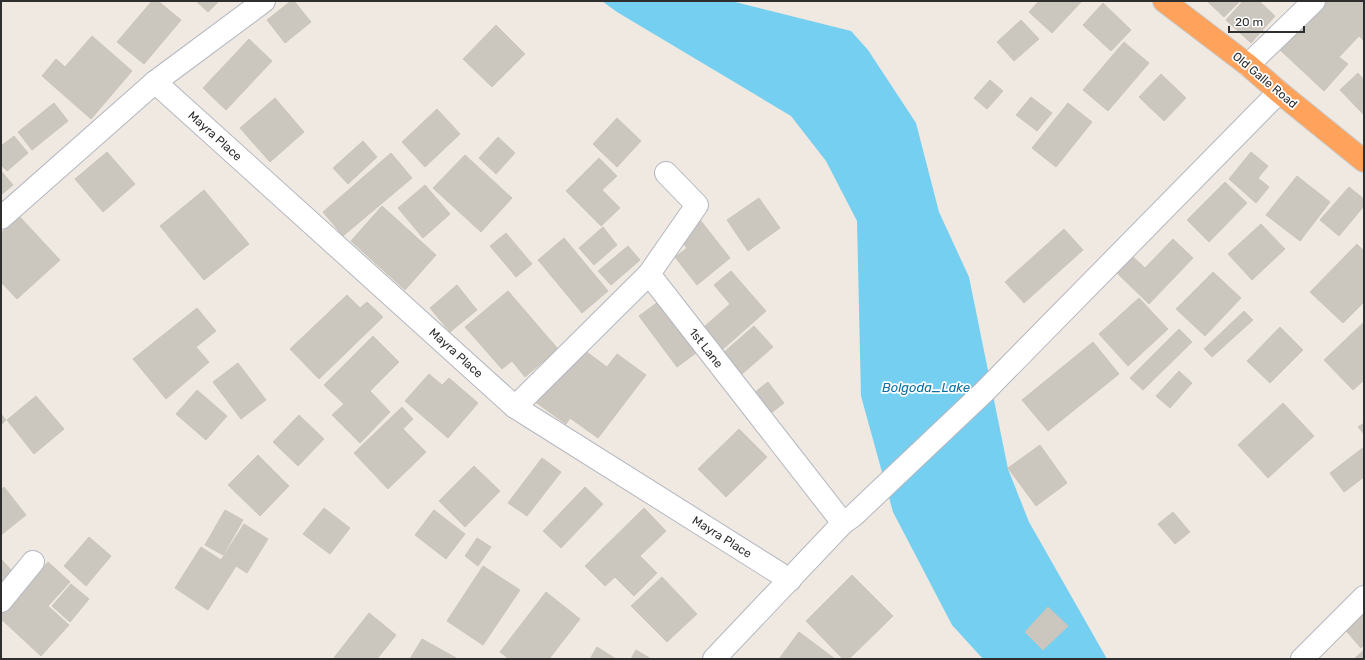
<svg xmlns="http://www.w3.org/2000/svg" width="1365" height="660" font-family="Rubik,sans-serif">
	<style>
		.water { fill: #75cff0 }
		.building { fill: #cbc7bf; stroke: #cbc5ba }
		.lines { fill: none; stroke-linecap: round; stroke-linejoin: round }
		.street-casing { stroke: #b4b7c1; stroke-width: 24 }
		.highway-casing { stroke: #c9c9c9; stroke-width: 24 }
		.street { stroke: #fff; stroke-width: 22 }
		.highway { stroke: #ffa35c; stroke-width: 22 }
		.labels { text-anchor: middle; stroke-width: 3.5; stroke-linejoin: round; paint-order: stroke }
		.street-label { font-size: 12px; fill: #2e2e2e; stroke: #fff }
		.water-label { font-size: 13px; font-style: italic; fill: #0d6fa3; stroke: #fff }
	</style>
	<rect width="100%" height="100%" fill="#efe9e1"/>
	<polygon class="water" points="602,1 731,1 851,31 868,50 916,123 939,212 969,277 1008,469 1029,522 1107,659 983,659 952,625 893,512 861,396 857,221 826,161 791,116 617,12"/>
	<g class="building">
		<polygon points="152,1 158,1 181,20 144,64 117,42"/>
		<polygon points="196,1 219,1 208,12"/>
		<polygon points="291,1 294,1 311,22 285,43 267,20"/>
		<polygon points="1039,1 1082,1 1052,33 1029,12"/>
		<polygon points="1207,1 1240,1 1224,17"/>
		<polygon points="1243,1 1259,1 1275,16 1251,43 1226,20"/>
		<polygon points="1325,1 1364,1 1364,41 1359,36 1339,57 1348,64 1324,91 1279,49"/>
		<polygon points="1103,3 1131,30 1111,51 1083,25"/>
		<polygon points="1021,20 1039,39 1014,61 997,42"/>
		<polygon points="496,25 525,54 492,87 463,59"/>
		<polygon points="92,36 132,71 91,119 42,76 56,59 65,67"/>
		<polygon points="249,39 272,61 226,110 203,88"/>
		<polygon points="1124,42 1149,63 1108,111 1083,90"/>
		<polygon points="1358,73 1364,80 1364,115 1340,90"/>
		<polygon points="1161,74 1186,98 1164,121 1139,97"/>
		<polygon points="990,80 1003,91 987,109 974,98"/>
		<polygon points="1031,97 1052,113 1037,131 1016,115"/>
		<polygon points="275,98 304,132 270,162 240,128"/>
		<polygon points="54,103 68,121 32,150 18,132"/>
		<polygon points="1068,103 1092,122 1056,167 1032,148"/>
		<polygon points="437,109 460,134 425,167 402,142"/>
		<polygon points="617,118 641,141 617,167 593,144"/>
		<polygon points="14,136 28,153 7,171 1,165 1,146"/>
		<polygon points="498,137 515,153 496,174 479,158"/>
		<polygon points="363,141 377,157 348,184 333,168"/>
		<polygon points="107,152 135,184 103,212 75,179"/>
		<polygon points="1251,152 1268,166 1258,178 1269,187 1256,203 1229,179"/>
		<polygon points="391,153 412,178 343,236 323,212"/>
		<polygon points="465,155 512,198 481,232 433,188"/>
		<polygon points="599,158 617,176 602,190 620,208 601,226 566,191"/>
		<polygon points="1,171 13,185 1,195"/>
		<polygon points="1297,176 1330,202 1300,241 1266,215"/>
		<polygon points="1225,182 1247,203 1209,242 1187,220"/>
		<polygon points="425,185 450,214 423,238 398,208"/>
		<polygon points="1349,187 1364,199 1364,206 1339,236 1320,220"/>
		<polygon points="204,190 249,244 204,280 160,226"/>
		<polygon points="759,198 780,228 748,251 727,220"/>
		<polygon points="382,206 436,255 405,290 351,241"/>
		<polygon points="19,216 60,260 17,299 1,282 1,233"/>
		<polygon points="701,221 730,258 697,285 675,257 687,248 679,238"/>
		<polygon points="1261,224 1285,249 1252,280 1228,254"/>
		<polygon points="603,227 617,245 594,265 579,248"/>
		<polygon points="1064,229 1083,250 1024,303 1005,282"/>
		<polygon points="506,233 532,264 516,277 490,246"/>
		<polygon points="564,238 608,291 582,313 538,260"/>
		<polygon points="1173,239 1193,258 1149,304 1116,272 1132,256 1145,268"/>
		<polygon points="1357,244 1364,251 1364,302 1343,323 1310,292"/>
		<polygon points="628,246 640,260 611,285 598,271"/>
		<polygon points="731,271 766,311 723,349 704,327 730,304 714,285"/>
		<polygon points="1213,272 1241,298 1205,336 1176,309"/>
		<polygon points="457,285 477,310 450,332 430,308"/>
		<polygon points="508,291 558,349 525,377 512,361 502,369 465,327"/>
		<polygon points="347,295 360,308 367,302 383,317 319,379 290,349"/>
		<polygon points="1139,298 1168,329 1128,366 1099,334"/>
		<polygon points="658,302 696,353 677,367 639,316"/>
		<polygon points="197,308 216,331 196,347 209,362 166,399 133,359"/>
		<polygon points="1244,311 1253,320 1212,357 1204,349"/>
		<polygon points="1363,323 1364,324 1364,380 1353,390 1324,360"/>
		<polygon points="754,326 773,347 742,374 723,353"/>
		<polygon points="1280,327 1303,350 1270,383 1247,361"/>
		<polygon points="1179,329 1192,342 1143,390 1130,378"/>
		<polygon points="373,336 399,362 370,391 390,412 360,443 332,415 344,404 324,385"/>
		<polygon points="1093,342 1119,374 1048,431 1022,400"/>
		<polygon points="580,347 607,367 617,354 646,375 598,438 570,418 566,424 534,401"/>
		<polygon points="238,363 266,400 241,419 213,382"/>
		<polygon points="1179,371 1192,383 1170,408 1156,396"/>
		<polygon points="429,374 442,385 449,378 478,403 448,438 405,401"/>
		<polygon points="768,382 784,403 766,417 750,396"/>
		<polygon points="197,390 227,416 206,440 176,414"/>
		<polygon points="36,396 64,429 34,454 7,420"/>
		<polygon points="1283,403 1314,436 1268,478 1238,445"/>
		<polygon points="402,407 413,419 403,429 426,452 388,489 354,453"/>
		<polygon points="1,414 6,420 1,425"/>
		<polygon points="299,415 324,439 298,466 273,442"/>
		<polygon points="1364,423 1364,434 1358,427"/>
		<polygon points="739,429 767,457 726,497 698,469"/>
		<polygon points="1040,445 1067,483 1036,506 1008,468"/>
		<polygon points="1364,447 1364,477 1344,492 1330,473"/>
		<polygon points="258,455 289,486 260,516 228,485"/>
		<polygon points="542,458 561,472 527,516 508,503"/>
		<polygon points="474,466 500,491 465,527 439,501"/>
		<polygon points="4,487 26,515 1,535 1,490"/>
		<polygon points="585,487 603,504 561,548 543,531"/>
		<polygon points="324,508 350,528 330,554 303,534"/>
		<polygon points="644,508 666,531 640,556 657,573 634,596 615,577 605,586 585,566"/>
		<polygon points="225,510 243,520 223,555 205,545"/>
		<polygon points="434,510 465,534 446,559 415,535"/>
		<polygon points="1173,512 1190,532 1175,544 1158,524"/>
		<polygon points="244,524 268,539 247,573 236,566 208,610 175,588 201,547 221,560"/>
		<polygon points="89,537 111,556 86,586 64,566"/>
		<polygon points="477,538 491,547 478,566 465,556"/>
		<polygon points="1,559 12,571 1,581"/>
		<polygon points="48,562 70,582 48,606 69,625 41,656 1,619 1,615"/>
		<polygon points="483,566 520,590 483,645 447,621"/>
		<polygon points="852,575 893,616 849,659 843,659 806,621"/>
		<polygon points="662,577 697,614 667,642 631,606"/>
		<polygon points="71,584 89,599 70,622 52,606"/>
		<polygon points="546,592 580,619 549,659 509,659 500,652"/>
		<polygon points="1364,606 1364,645 1361,648 1342,626"/>
		<polygon points="1048,607 1068,626 1043,650 1025,632"/>
		<polygon points="369,613 396,635 377,659 333,659"/>
		<polygon points="799,632 835,659 779,659"/>
		<polygon points="422,639 458,659 410,659"/>
		<polygon points="597,647 616,659 590,659"/>
		<polygon points="636,650 651,659 631,659"/>
		<polygon points="1364,650 1364,659 1354,659"/>
	</g>
	<g class="lines">
		<g class="street-casing">
			<g id="street">
				<polyline points="1248,65 1314,1"/>
				<polyline points="155,82 515,407 790,580"/>
				<polyline points="666,173 697,205 649,274 843,523"/>
				<polyline points="1,218 155,82 264,1"/>
				<polyline points="515,407 649,274"/>
				<polyline points="1,601 33,562"/>
				<polyline points="714,659 843,523 853,516 984,392 1279,92"/>
				<polyline points="1302,659 1364,597"/>
			</g>
		</g>
		<g class="highway-casing">
			<polyline id="highway" points="1164,1 1248,65 1279,92 1364,161"/>
		</g>
		<use href="#street" class="street"/>
		<use href="#highway" class="highway"/>
	</g>
	<g class="labels">
		<g class="street-label">
			<text transform="translate(1265 80) rotate(40)" y="4">Old Galle Road</text>
			<text transform="translate(215 136) rotate(42)" y="4">Mayra Place</text>
			<text transform="translate(706 348) rotate(52)" y="4">1st Lane</text>
			<text transform="translate(456 353) rotate(42)" y="4">Mayra Place</text>
			<text transform="translate(722 537) rotate(32)" y="4">Mayra Place</text>
		</g>
		<g class="water-label">
			<text x="926" y="392">Bolgoda_Lake</text>
		</g>
	</g>
	<rect width="1365" height="660" fill="none" stroke="#2e2e2e" stroke-width="4"/>
	<path d="M1229 26v6h75v-6" fill="none" stroke="#2e2e2e" stroke-width="2"/>
	<text x="1235" y="26" font-size="12" fill="#2e2e2e" stroke="#ffffff" stroke-width="3" paint-order="stroke">20 m</text>
</svg>
